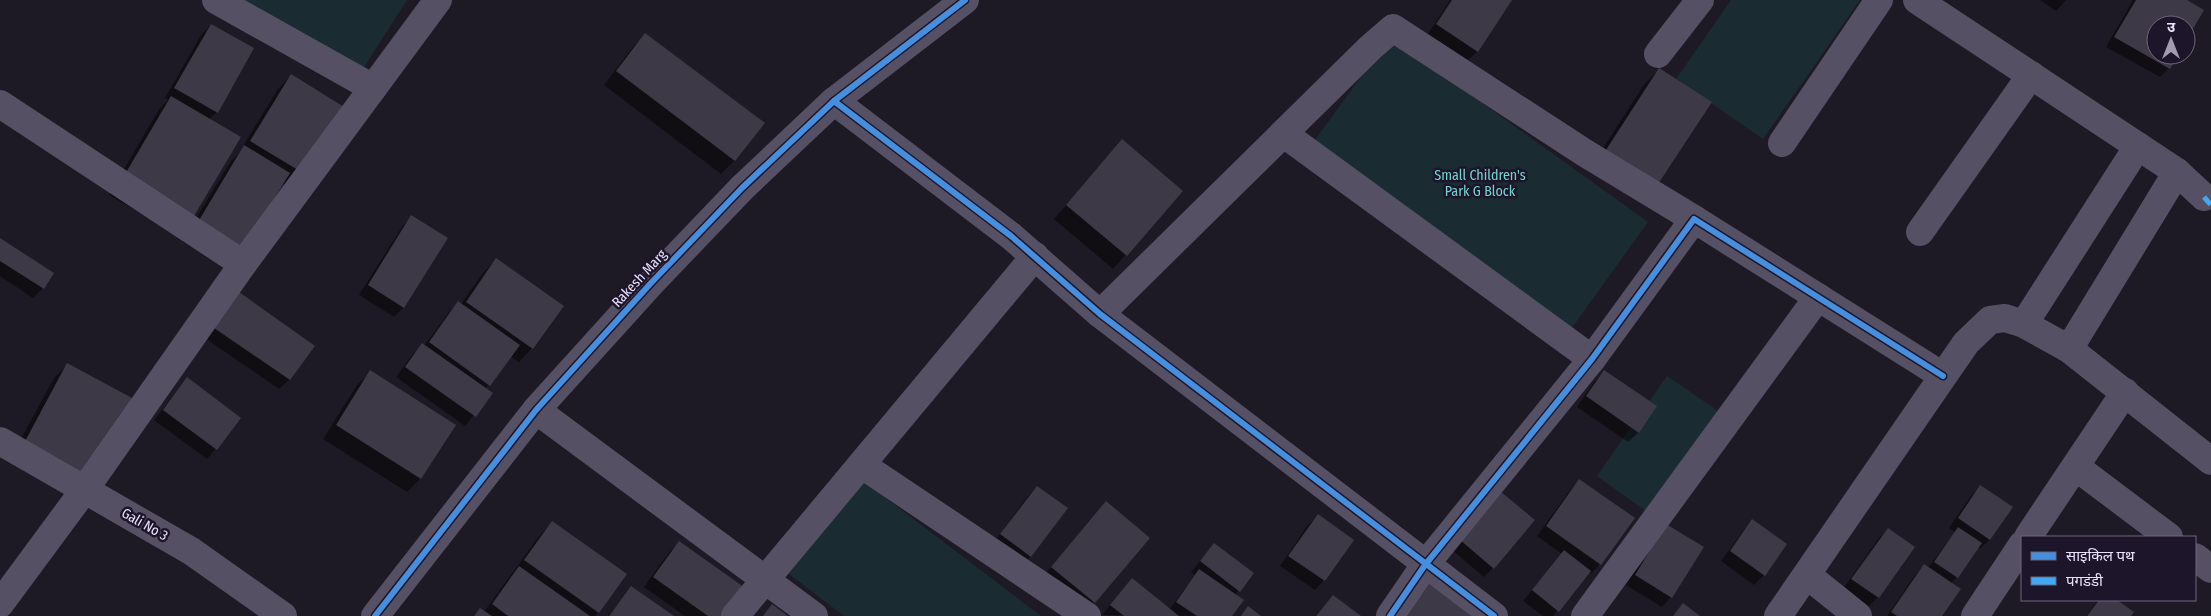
<svg xmlns="http://www.w3.org/2000/svg" width="2211" height="616" font-family="'Fira Sans Condensed','Noto Sans Devanagari',sans-serif">
	<style>
		.green { fill: #1a2c32 }
		.shadow { fill: #0007 }
		.building { fill: #3e3946 }
		.lines { fill: none; stroke-linecap: round; stroke-linejoin: round }
		.street { stroke: #555064; stroke-width: 28 }
		.quiet { stroke: #3fa9f5; stroke-width: 5; stroke-dasharray: 10 5; stroke-linecap: butt }
		.cycleway-casing { stroke: #1d152a; stroke-width: 9 }
		.cycleway { stroke: #468fdf; stroke-width: 6 }
		.labels { text-anchor: middle; stroke-width: 5; stroke-linejoin: round; paint-order: stroke }
		.park-label { font-size: 14px; fill: #75d4d0; stroke: #1d152a }
		.street-label { font-size: 14px; fill: #eae2fb; stroke: #1d152a }
	</style>
	<rect width="100%" height="100%" fill="#1e1a25"/>
	<g class="green">
		<polygon points="239,0 407,0 359,75"/>
		<polygon points="1731,0 1860,0 1763,139 1676,79"/>
		<polygon points="1390,37 1648,222 1571,329 1312,144"/>
		<polygon points="1667,376 1721,413 1650,514 1597,476"/>
		<polygon points="862,480 1041,616 844,616 789,574"/>
	</g>
	<g class="shadow">
		<polygon points="1450,0 1511,0 1478,51 1468,60 1428,34"/>
		<polygon points="2040,0 2066,0 2056,11"/>
		<polygon points="2133,0 2185,0 2202,10 2186,39 2186,25 2156,25 2156,55 2177,55 2169,68 2160,77 2106,47"/>
		<polygon points="211,25 217,112 209,119 177,234 109,195 158,111 168,100 165,98 201,35"/>
		<polygon points="645,35 735,160 721,174 604,85 632,48"/>
		<polygon points="1659,70 1655,186 1591,167 1645,83"/>
		<polygon points="291,76 343,107 288,186 282,183 226,267 182,241 231,161 238,154 278,89"/>
		<polygon points="1122,141 1182,191 1113,269 1054,219"/>
		<polygon points="411,217 446,238 403,308 394,317 359,295 402,227"/>
		<polygon points="0,240 52,273 43,288 33,298 0,276"/>
		<polygon points="496,260 532,348 519,362 510,356 485,389 491,394 465,426 396,377 413,354 422,345 424,346 449,312 458,303 461,304 483,273"/>
		<polygon points="229,303 313,346 289,380 279,389 205,338"/>
		<polygon points="67,365 130,399 10,459 54,378"/>
		<polygon points="371,372 455,425 420,479 407,492 323,439 357,385"/>
		<polygon points="1604,372 1655,407 1638,433 1628,442 1577,407 1595,381"/>
		<polygon points="187,379 240,418 207,459 154,420"/>
		<polygon points="1579,481 1600,564 1591,574 1589,572 1553,616 1543,616 1523,601 1562,554 1537,536 1570,490"/>
		<polygon points="1981,486 1990,539 1980,549 1978,547 1951,584 1940,616 1887,616 1915,575 1924,566 1928,568 1955,532 1949,528 1971,496"/>
		<polygon points="1037,487 1031,556 1021,566 992,545 1027,497"/>
		<polygon points="1106,503 1094,602 1081,616 1039,581"/>
		<polygon points="1491,503 1493,568 1484,577 1451,549"/>
		<polygon points="1318,516 1324,580 1315,590 1280,566 1308,525"/>
		<polygon points="1752,521 1764,575 1754,585 1721,561 1743,531"/>
		<polygon points="552,523 625,574 598,612 595,616 473,616 480,609 484,612 539,536"/>
		<polygon points="1888,529 1913,548 1878,597 1868,607 1843,589 1878,539"/>
		<polygon points="1656,535 1671,597 1662,607 1626,585"/>
		<polygon points="679,543 728,616 685,616 644,587 669,552"/>
		<polygon points="1215,544 1253,573 1235,595 1231,616 1102,615 1132,580 1169,610 1195,575 1191,572"/>
		<polygon points="631,587 671,616 608,616"/>
		<polygon points="1333,596 1359,616 1315,616"/>
		<polygon points="2098,600 2115,600 2132,613 2130,616 2086,616"/>
	</g>
	<g class="building">
		<polygon points="1452,0 1512,0 1478,52 1436,24"/>
		<polygon points="2136,0 2187,0 2204,10 2186,41 2186,25 2156,25 2156,55 2178,55 2170,69 2114,37"/>
		<polygon points="211,24 254,48 218,113 174,88"/>
		<polygon points="645,33 765,123 735,161 616,71"/>
		<polygon points="1659,68 1712,102 1656,187 1604,153"/>
		<polygon points="291,74 344,107 303,173 250,141"/>
		<polygon points="171,96 241,137 191,221 121,181"/>
		<polygon points="1122,139 1183,191 1127,256 1066,205"/>
		<polygon points="244,145 290,173 240,254 195,227"/>
		<polygon points="411,215 448,238 404,308 368,285"/>
		<polygon points="0,238 54,273 44,289 0,261"/>
		<polygon points="496,258 564,306 533,349 466,302"/>
		<polygon points="239,292 315,346 290,380 214,328"/>
		<polygon points="458,301 520,345 490,386 429,342"/>
		<polygon points="422,343 493,393 476,417 405,367"/>
		<polygon points="67,363 132,398 87,480 23,445"/>
		<polygon points="370,370 456,425 421,479 336,425"/>
		<polygon points="1604,370 1657,406 1639,433 1586,396"/>
		<polygon points="187,377 241,418 217,450 163,410"/>
		<polygon points="1579,479 1635,518 1601,565 1546,526"/>
		<polygon points="1980,485 2013,507 1990,540 1958,518"/>
		<polygon points="1037,486 1068,508 1031,557 1000,534"/>
		<polygon points="1500,491 1535,520 1494,569 1459,539"/>
		<polygon points="1106,501 1150,538 1095,603 1051,567"/>
		<polygon points="1318,514 1354,540 1325,581 1288,556"/>
		<polygon points="1752,519 1787,544 1765,576 1730,551"/>
		<polygon points="552,521 627,574 599,613 524,560"/>
		<polygon points="1666,524 1704,547 1672,598 1635,575"/>
		<polygon points="1958,527 1982,543 1958,578 1934,562"/>
		<polygon points="1888,528 1915,547 1879,598 1851,579"/>
		<polygon points="679,541 748,590 730,616 708,616 653,577"/>
		<polygon points="1214,543 1254,573 1240,592 1200,561"/>
		<polygon points="1564,550 1591,571 1559,612 1532,590"/>
		<polygon points="1924,564 1961,589 1942,616 1897,616 1891,612"/>
		<polygon points="519,566 590,616 508,616 492,604"/>
		<polygon points="1199,569 1244,600 1232,616 1197,616 1176,602"/>
		<polygon points="1132,578 1179,616 1124,616 1110,605"/>
		<polygon points="1425,578 1471,616 1394,616"/>
		<polygon points="631,586 674,616 609,616"/>
		<polygon points="1333,595 1361,616 1316,616"/>
		<polygon points="2099,600 2117,600 2134,612 2131,616 2087,616"/>
		<polygon points="1683,603 1700,616 1673,616"/>
		<polygon points="772,604 788,616 763,616"/>
		<polygon points="1248,606 1261,616 1241,616"/>
		<polygon points="480,608 492,616 474,616"/>
	</g>
	<g class="lines">
		<g class="street">
			<polyline points="216,0 373,88"/>
			<polyline points="1917,0 2177,172 2204,197"/>
			<polyline points="1658,54 1700,0"/>
			<polyline points="834,101 1011,236 1100,314 1494,616"/>
			<polyline points="0,104 243,264"/>
			<polyline points="1284,134 1592,359"/>
			<polyline points="1782,143 1879,0"/>
			<polyline points="1920,232 2031,75"/>
			<polyline points="1100,314 1371,47 1393,28 1585,153 1694,219"/>
			<polyline points="2024,324 2138,146"/>
			<polyline points="2069,349 2177,172"/>
			<polyline points="536,410 814,616"/>
			<polyline points="0,441 191,551 283,616"/>
			<polyline points="862,465 1087,616"/>
			<polyline points="2076,467 2169,537"/>
			<polyline points="2028,537 2125,392"/>
			<polyline points="2195,557 2211,569"/>
			<polyline points="1807,575 1858,616"/>
			<polyline points="0,604 85,489 243,264 438,0"/>
			<polyline points="375,616 536,410 651,283 742,188 834,101 965,0"/>
			<polyline points="735,616 1035,256"/>
			<polyline points="1390,616 1425,565 1592,359 1694,219 1943,376"/>
			<polyline points="1585,616 1818,297"/>
			<polyline points="1778,616 1966,343 1990,320 2005,318 2024,324 2069,349 2211,461"/>
			<polyline points="1975,616 2022,545"/>
		</g>
		<polyline class="quiet" points="2204,197 2211,205"/>
		<g class="cycleway-casing">
			<g id="cycleway">
				<polyline points="834,101 1011,236 1100,314 1494,616"/>
				<polyline points="375,616 536,410 651,283 742,188 834,101 965,0"/>
				<polyline points="1390,616 1425,565 1592,359 1694,219 1943,376"/>
			</g>
		</g>
		<use href="#cycleway" class="cycleway"/>
	</g>
	<g class="labels">
		<g class="park-label">
			<text x="1480" y="180">Small Children's<tspan x="1480" dy="16">Park G Block</tspan></text>
		</g>
		<g class="street-label">
			<text transform="translate(639 278) rotate(-47)" y="5">Rakesh Marg</text>
			<text transform="translate(145 524) rotate(30)" y="5">Gali No 3</text>
		</g>
	</g>
	<rect x="2021" y="536" width="175" height="65" fill="#1d152a" stroke="#6f677e"/>
	<rect x="2031" y="552" width="25" height="8" fill="#468fdf" stroke="#6f677e"/>
	<text x="2066" y="561" font-size="15" fill="#eae2fb">साइकिल पथ</text>
	<rect x="2031" y="577" width="25" height="8" fill="#3fa9f5" stroke="#6f677e"/>
	<text x="2066" y="586" font-size="15" fill="#eae2fb">पगडंडी</text>
	<g transform="translate(2171 40)"><circle r="24" fill="#1d152a" stroke="#6f677e"/>
	<path d="M0-4L9 19L0 12L-9 19Z" fill="#a39cb0"/>
	<text y="-8" font-size="14" font-weight="bold" text-anchor="middle" fill="#eae2fb">उ</text>
	</g>
</svg>
